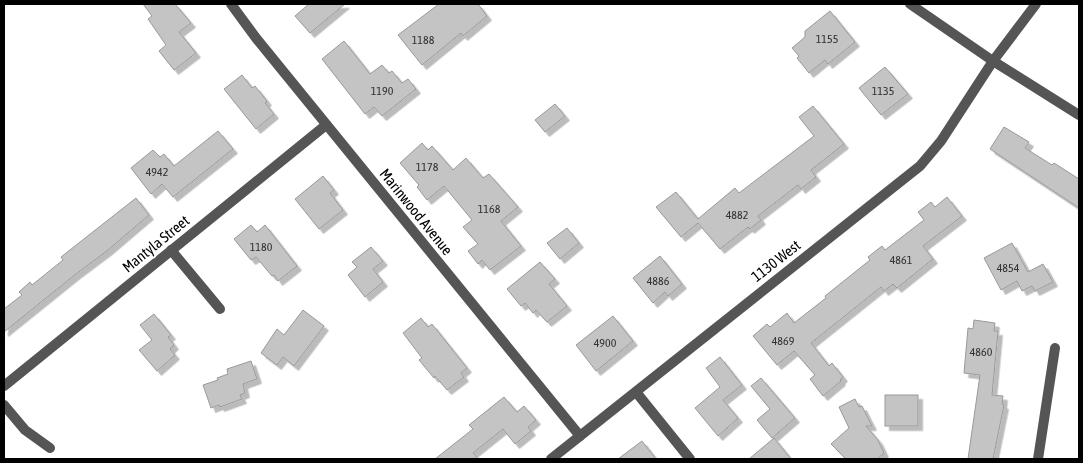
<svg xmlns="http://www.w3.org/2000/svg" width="1083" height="463" font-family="'Asap Condensed',sans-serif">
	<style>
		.building { fill: #c4c4c4; stroke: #999; filter: url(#shadow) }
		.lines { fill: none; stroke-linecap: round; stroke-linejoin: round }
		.minor { stroke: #555; stroke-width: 10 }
		.tertiary { stroke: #555; stroke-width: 10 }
		.labels { text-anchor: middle; stroke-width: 4; stroke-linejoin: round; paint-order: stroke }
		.number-label { font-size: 12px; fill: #313131 }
		.street-label { font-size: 15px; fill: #000; stroke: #fff }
	</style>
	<defs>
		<filter id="shadow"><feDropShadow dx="4.5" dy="4.5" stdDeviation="0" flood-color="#0004"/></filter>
	</defs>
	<rect width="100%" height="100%" fill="#fff"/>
	<g class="building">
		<polygon points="143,4 175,4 191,23 179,32 196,53 174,70 159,51 166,45 148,19 152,16"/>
		<polygon points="309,4 345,4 310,33 295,16"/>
		<polygon points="439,4 478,4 487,16 463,36 461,33 422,65 398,35"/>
		<polygon points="830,11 855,42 828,64 825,60 809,73 797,58 799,56 792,48 805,37 805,31"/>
		<polygon points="344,41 370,74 382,65 389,73 392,71 402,83 408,79 416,89 382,116 374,107 365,114 322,59"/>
		<polygon points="885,67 908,94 881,115 859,88"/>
		<polygon points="242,75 252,88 255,86 267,101 265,103 274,114 256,129 224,89"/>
		<polygon points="555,104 565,116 545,132 535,120"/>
		<polygon points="813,106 844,144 811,170 816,177 801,189 798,185 758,216 761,220 750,229 748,227 720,249 698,223 681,237 656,207 676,192 698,219 735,188 739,193 814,136 799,117"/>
		<polygon points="1004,127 1029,142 1025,148 1052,165 1054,163 1079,179 1079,208 990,149"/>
		<polygon points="218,131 233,149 173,197 162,184 151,194 131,168 153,150 160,157 164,154 174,166"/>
		<polygon points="422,143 428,150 432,146 453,170 466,158 483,178 489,174 518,207 501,221 521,246 490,270 482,260 478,264 468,251 478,244 463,227 472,220 444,186 427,200 417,187 419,185 400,163"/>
		<polygon points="323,176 334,190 330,193 343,210 319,229 295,199"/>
		<polygon points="947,197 962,216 923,246 933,259 897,288 893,284 884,291 881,287 811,343 829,366 832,363 843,377 840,380 841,381 823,396 810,379 815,375 794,351 777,365 753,336 767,324 770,327 787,313 794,323 826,298 825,296 870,260 868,257 882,246 885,250 924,220 918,212 931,202 935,207"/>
		<polygon points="136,198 149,215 108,250 76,274 4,332 4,309 22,295 19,292 30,282 32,285 63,260 61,257"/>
		<polygon points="251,225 257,232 265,225 297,266 278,281 274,275 272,276 256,257 251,260 234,239"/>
		<polygon points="567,228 579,243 560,259 547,243"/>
		<polygon points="1012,243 1028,272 1043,264 1053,282 1035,291 1032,286 1022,291 1017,281 1001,290 984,258"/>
		<polygon points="371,247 383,261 373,269 383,282 365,297 348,275 357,267 352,262"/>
		<polygon points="660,256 682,284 668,296 665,292 653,303 633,278"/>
		<polygon points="540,262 555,279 549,284 567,306 547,322 536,310 533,313 525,303 521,306 507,289"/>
		<polygon points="303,310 324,326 294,366 283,357 277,365 261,353 277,329 284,335"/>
		<polygon points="154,314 171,335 168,337 174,345 170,349 175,355 157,371 139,350 152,340 140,325"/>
		<polygon points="613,316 633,341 596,371 576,345"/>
		<polygon points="421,318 428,327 432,324 467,368 461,373 464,377 447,390 435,376 434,378 419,360 422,358 403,333"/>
		<polygon points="974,320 995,323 994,331 998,331 992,395 1003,396 1002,404 1004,405 993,459 968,459 980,375 964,373 968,328 973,329"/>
		<polygon points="720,357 742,385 723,400 738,418 718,436 695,408 720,387 706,368"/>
		<polygon points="251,361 257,379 243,384 245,393 240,395 242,399 220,407 219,405 211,408 203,385 218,380 217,378 228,374 227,369"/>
		<polygon points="761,378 795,418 772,438 757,420 770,409 751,386"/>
		<rect x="885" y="395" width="33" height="31"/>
		<polygon points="504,397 517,412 524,406 536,420 528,427 531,431 515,444 503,429 473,453 478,459 435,459 473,429 469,425"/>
		<polygon points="855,399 859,407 862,406 872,426 866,426 878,440 884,453 877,459 846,459 831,444 849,428 839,407"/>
		<polygon points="774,438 791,459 749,459"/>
		<polygon points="642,441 656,459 618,459"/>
	</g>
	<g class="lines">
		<g class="minor">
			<polyline points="231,4 256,38 580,436"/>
			<polyline points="171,250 220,309"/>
			<polyline points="4,386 326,125"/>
			<polyline points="636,392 690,459"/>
			<polyline points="4,405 25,430 50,448"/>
			<polyline points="551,459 920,166 941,141 993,61 1036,4"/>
			<polyline points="1038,459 1055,348"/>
		</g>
		<polyline class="tertiary" points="910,4 993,61 1079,115"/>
	</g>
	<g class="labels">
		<g class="number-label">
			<text x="827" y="43">1155</text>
			<text x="423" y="44">1188</text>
			<text x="382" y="95">1190</text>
			<text x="883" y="95">1135</text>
			<text x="427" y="171">1178</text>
			<text x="157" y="176">4942</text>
			<text x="489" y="213">1168</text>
			<text x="737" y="219">4882</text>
			<text x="261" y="251">1180</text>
			<text x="901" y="264">4861</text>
			<text x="1008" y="272">4854</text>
			<text x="658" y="285">4886</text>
			<text x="783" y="345">4869</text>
			<text x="605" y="347">4900</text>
			<text x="981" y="356">4860</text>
		</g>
		<g class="street-label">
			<text transform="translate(416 212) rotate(51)" y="5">Marinwood Avenue</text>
			<text transform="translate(156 244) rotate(-39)" y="5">Mantyla Street</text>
			<text transform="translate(776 261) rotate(-38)" y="5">1130 West</text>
		</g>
	</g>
	<rect width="1083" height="463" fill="none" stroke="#000000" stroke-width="10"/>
</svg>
